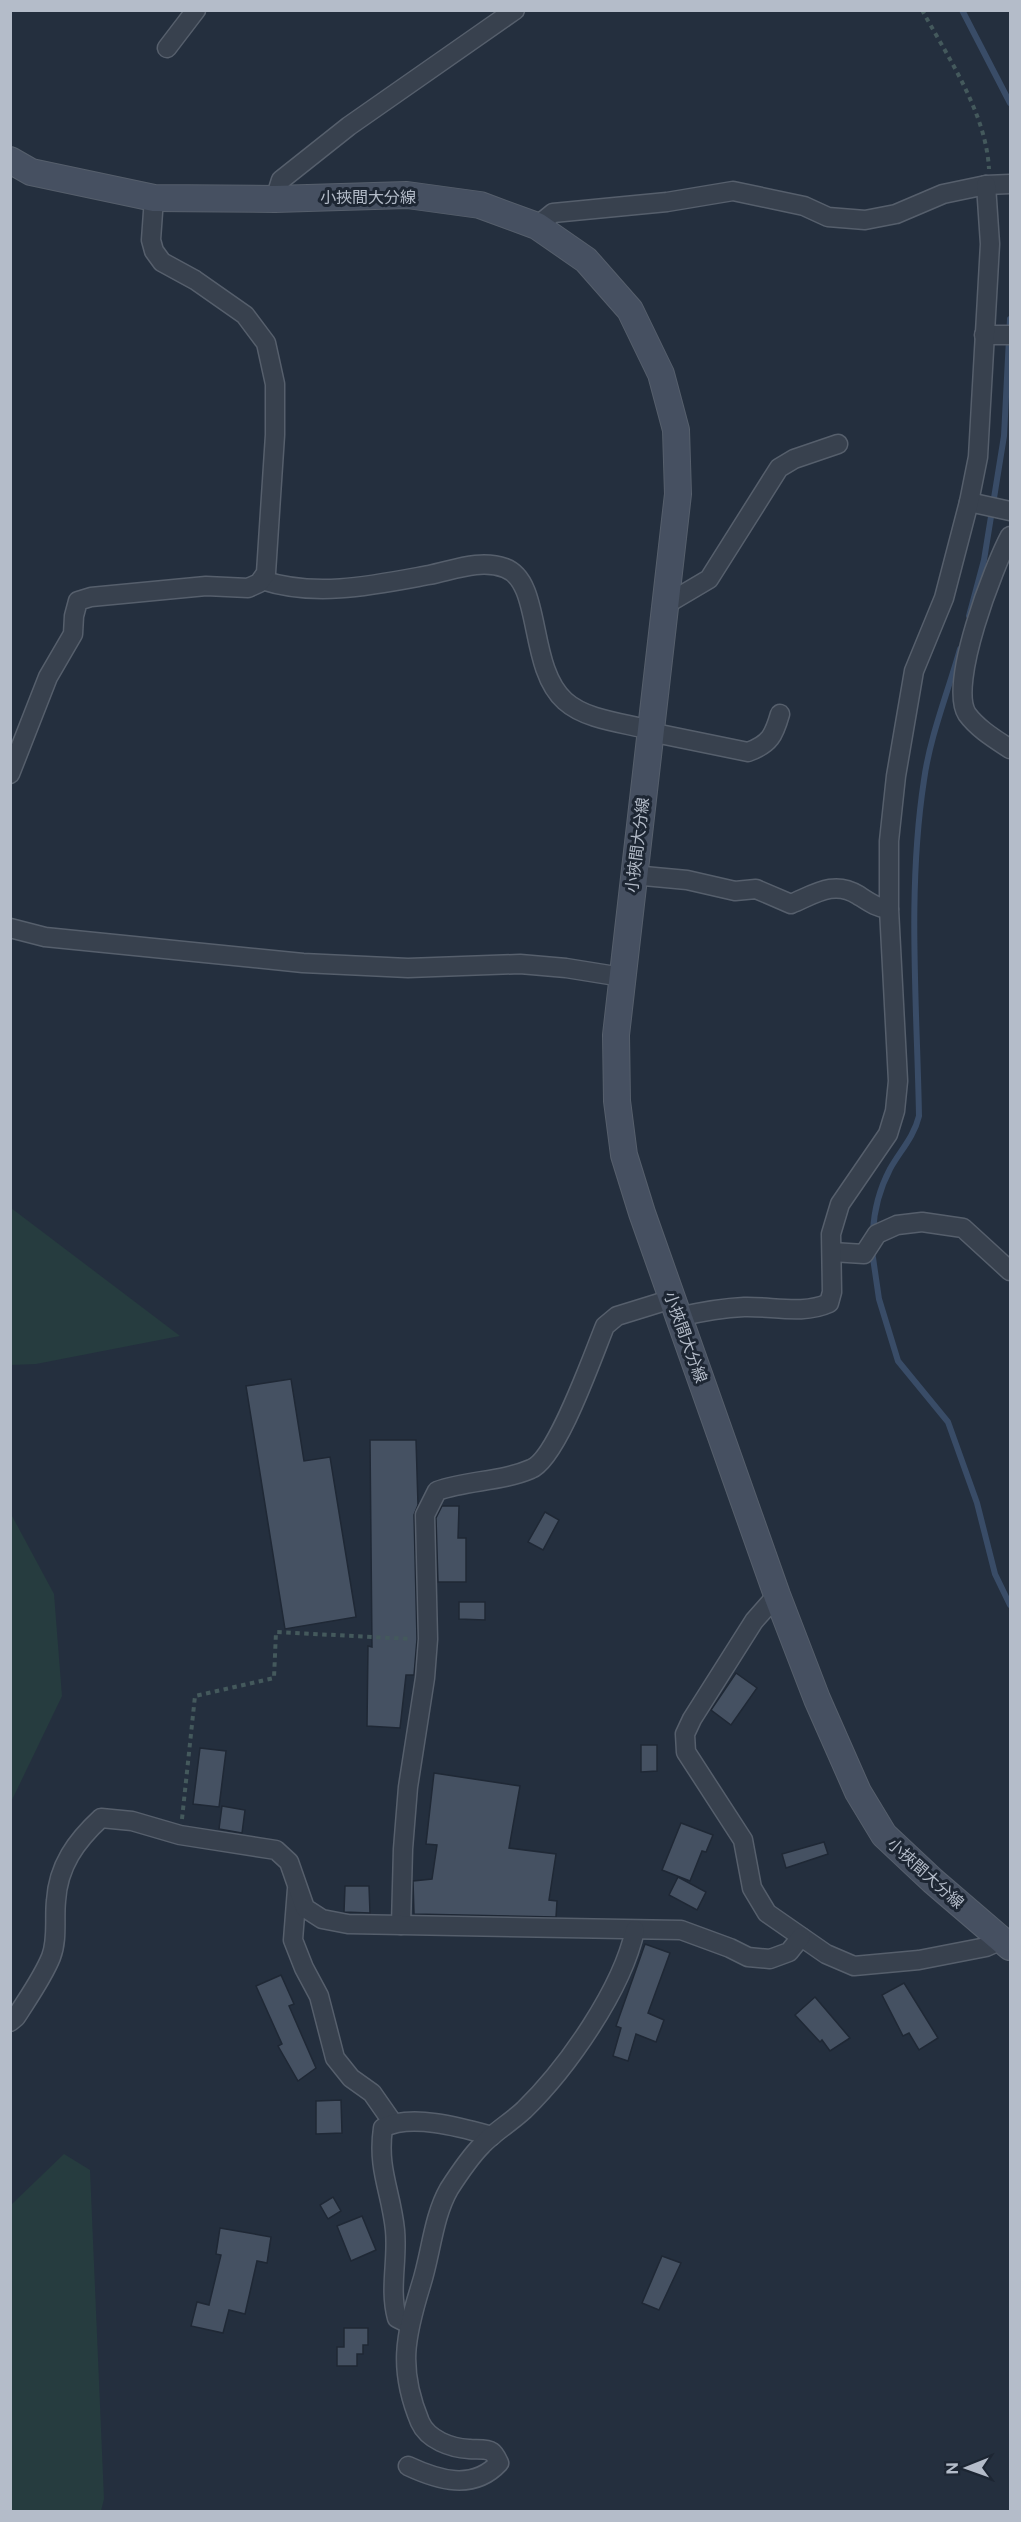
<svg xmlns="http://www.w3.org/2000/svg" width="1021" height="2522" font-family="'Public Sans','Noto Sans JP',sans-serif">
	<style>
		.green { fill: #263c3f }
		.lines { fill: none; stroke-linecap: round; stroke-linejoin: round }
		.stream { stroke: #394c67; stroke-width: 6 }
		.building { fill: #455162; stroke: #1f2835; stroke-width: 1.5 }
		.minor-casing { stroke: #565f6c; stroke-width: 21 }
		.secondary-casing { stroke: #565f6c; stroke-width: 28 }
		.path { stroke: #44595c; stroke-width: 4; stroke-dasharray: 4.5 4.5; stroke-linecap: butt }
		.minor { stroke: #38414e; stroke-width: 18 }
		.secondary { stroke: #465061; stroke-width: 26 }
		.labels { text-anchor: middle; stroke-width: 6; stroke-linejoin: round; paint-order: stroke }
		.street-label { font-size: 16px; fill: #b4bcc9; stroke: #1d2633 }
	</style>
	<rect width="100%" height="100%" fill="#242f3e"/>
	<g class="green">
		<polygon points="11,1208 180,1336 36,1364 11,1365"/>
		<polygon points="11,1514 54,1594 62,1696 11,1802"/>
		<polygon points="64,2154 90,2170 104,2499 101,2511 11,2511 11,2205"/>
	</g>
	<g class="lines">
		<g class="stream">
			<polyline points="962,10 1010,103"/>
			<polyline points="969,616 984,560 1004,436 1010,319"/>
			<path d="M873 1232C874 1210 880 1188 890 1169 900 1151 914 1137 919 1116 917 1005 907 890 924 780 930 736 948 692 960 649"/>
			<polyline points="872,1251 879,1299 898,1361 948,1422 977,1503 995,1574 1010,1605"/>
		</g>
	</g>
	<g class="building">
		<polygon points="291,1379 304,1461 330,1457 356,1617 285,1629 246,1386"/>
		<polygon points="370,1440 416,1440 418,1505 414,1515 417,1639 414,1675 406,1675 400,1728 367,1726 368,1646 372,1647"/>
		<polygon points="442,1506 459,1506 458,1538 466,1538 466,1582 438,1582 436,1518"/>
		<polygon points="545,1512 559,1520 543,1550 528,1542"/>
		<polygon points="459,1602 485,1602 485,1620 459,1619"/>
		<polygon points="736,1673 757,1688 731,1725 711,1710"/>
		<polygon points="641,1745 657,1745 657,1771 641,1772"/>
		<polygon points="200,1748 226,1751 219,1807 193,1804"/>
		<polygon points="434,1773 520,1786 509,1848 556,1854 549,1900 557,1901 556,1917 414,1914 413,1881 432,1879 437,1845 426,1844"/>
		<polygon points="222,1806 245,1810 242,1833 219,1829"/>
		<polygon points="681,1823 713,1835 706,1852 702,1851 690,1881 662,1870"/>
		<polygon points="824,1842 828,1854 786,1868 782,1854"/>
		<polygon points="678,1877 706,1892 697,1910 669,1895"/>
		<polygon points="345,1886 369,1886 370,1913 344,1912"/>
		<polygon points="645,1944 670,1953 648,2013 664,2020 656,2042 636,2034 628,2061 613,2056 621,2028 616,2026"/>
		<polygon points="281,1975 294,2004 289,2006 316,2068 298,2081 278,2046 282,2044 256,1986"/>
		<polygon points="904,1983 938,2038 919,2050 909,2033 903,2036 882,1995"/>
		<polygon points="815,1997 850,2038 830,2051 822,2040 820,2042 795,2015"/>
		<polygon points="341,2100 342,2133 316,2134 316,2101"/>
		<polygon points="333,2197 341,2211 328,2219 320,2205"/>
		<polygon points="362,2216 376,2250 351,2261 337,2226"/>
		<polygon points="220,2228 271,2237 267,2263 257,2261 245,2314 229,2310 223,2333 191,2326 197,2302 209,2305 221,2255 216,2254"/>
		<polygon points="662,2256 681,2263 659,2310 642,2303"/>
		<polygon points="344,2328 368,2328 368,2345 363,2345 363,2354 357,2354 357,2366 337,2366 337,2347 344,2347"/>
	</g>
	<g class="lines">
		<g class="minor-casing">
			<g id="minor">
				<polyline points="167,48 196,10"/>
				<polyline points="275,199 281,180 349,126 515,10"/>
				<polyline points="537,226 553,213 667,202 733,191 804,206 828,217 865,220 896,214 943,194 986,185 1010,184"/>
				<polyline points="984,335 1010,335"/>
				<polyline points="969,502 1010,511"/>
				<path d="M1010 536C994 566 948 684 967 714 978 729 995 739 1010 749"/>
				<path d="M262 580C316 598 375 585 429 575 454 570 480 559 505 568 543 582 527 667 565 701 586 720 624 723 651 730"/>
				<polyline points="665,605 709,579 779,468 794,459 838,444"/>
				<path d="M650 732 748 752C770 744 774 735 780 714"/>
				<polyline points="10,774 48,677 73,634 74,616 78,601 91,597 206,586 248,588 259,583 266,573 275,435 275,384 266,343 245,315 195,280 162,262 154,251 151,240 154,198"/>
				<path d="M633 875 687 880 735 891 756 889 791 904C815 894 834 880 858 895 869 902 877 908 889 909"/>
				<polyline points="10,928 45,937 303,963 408,968 520,964 566,968 622,977"/>
				<polyline points="832,1252 864,1254 877,1234 897,1225 922,1222 963,1228 1010,1271"/>
				<path d="M678 1317C700 1312 722 1308 744 1307 772 1306 803 1315 829 1303L832 1292 831 1234 840 1204 888 1134 895 1111 898 1081 889 909V841L896 776 914 671 944 598 969 502 978 457 990 244 986 185"/>
				<polyline points="777,1595 754,1621 692,1719 685,1734 686,1752 743,1840 752,1888 767,1913 826,1954 854,1966 919,1960 986,1947 1002,1940"/>
				<polyline points="297,1889 293,1940 304,1968 319,1996 335,2058 351,2078 372,2093 393,2123"/>
				<path d="M401 1925 403 1849 408 1787 425 1678 428 1639 425 1515 437 1491C467 1480 501 1482 531 1469 557 1459 593 1355 605 1326L617 1316 672 1299"/>
				<path d="M10 2022 16 2017C28 1998 43 1977 51 1957 58 1939 54 1919 56 1901 58 1866 76 1841 101 1818L132 1821 180 1835 276 1850 289 1862 305 1908 322 1919 348 1924 681 1930 730 1948 748 1957 770 1959 789 1952 801 1937"/>
				<path d="M409 2324 397 2318C389 2289 398 2260 395 2230 391 2191 377 2169 383 2128 411 2113 463 2128 492 2136"/>
				<path d="M408 2466C438 2480 473 2491 499 2463 497 2459 495 2454 492 2452 486 2448 476 2450 469 2449 451 2448 428 2440 420 2422 398 2369 405 2337 421 2285 431 2254 433 2217 449 2189 458 2175 470 2157 482 2145 494 2132 510 2123 524 2110 567 2068 622 1990 635 1930"/>
			</g>
		</g>
		<g class="secondary-casing">
			<polyline id="secondary" points="10,160 31,172 154,198 275,199 407,195 480,205 537,226 586,260 630,310 661,374 676,430 678,494 616,1035 617,1101 624,1155 642,1213 777,1595 817,1699 858,1792 884,1835 933,1881 1010,1947"/>
		</g>
		<g class="path">
			<path d="M922 10C949 59 986 113 989 169"/>
			<polyline points="182,1819 195,1696 274,1678 276,1632 411,1639"/>
		</g>
		<use href="#minor" class="minor"/>
		<use href="#secondary" class="secondary"/>
	</g>
	<g class="labels">
		<g class="street-label">
			<text x="368" y="203">小挾間大分線</text>
			<text transform="translate(637 845) rotate(-83)" y="6">小挾間大分線</text>
			<text transform="translate(686 1337) rotate(70)" y="6">小挾間大分線</text>
			<text transform="translate(926 1873) rotate(42)" y="6">小挾間大分線</text>
		</g>
	</g>
	<rect width="1021" height="2522" fill="none" stroke="#b4bcc9" stroke-width="24"/>
	<g transform="translate(967 2468) rotate(269)" stroke="#1d2633" stroke-width="4.5" paint-order="stroke">
	<path d="M0-4.5L10 22L0 15L-10 22Z" fill="#b4bcc9"/>
	<text y="-9" font-size="16" font-weight="bold" text-anchor="middle" fill="#b4bcc9">N</text>
	</g>
</svg>
